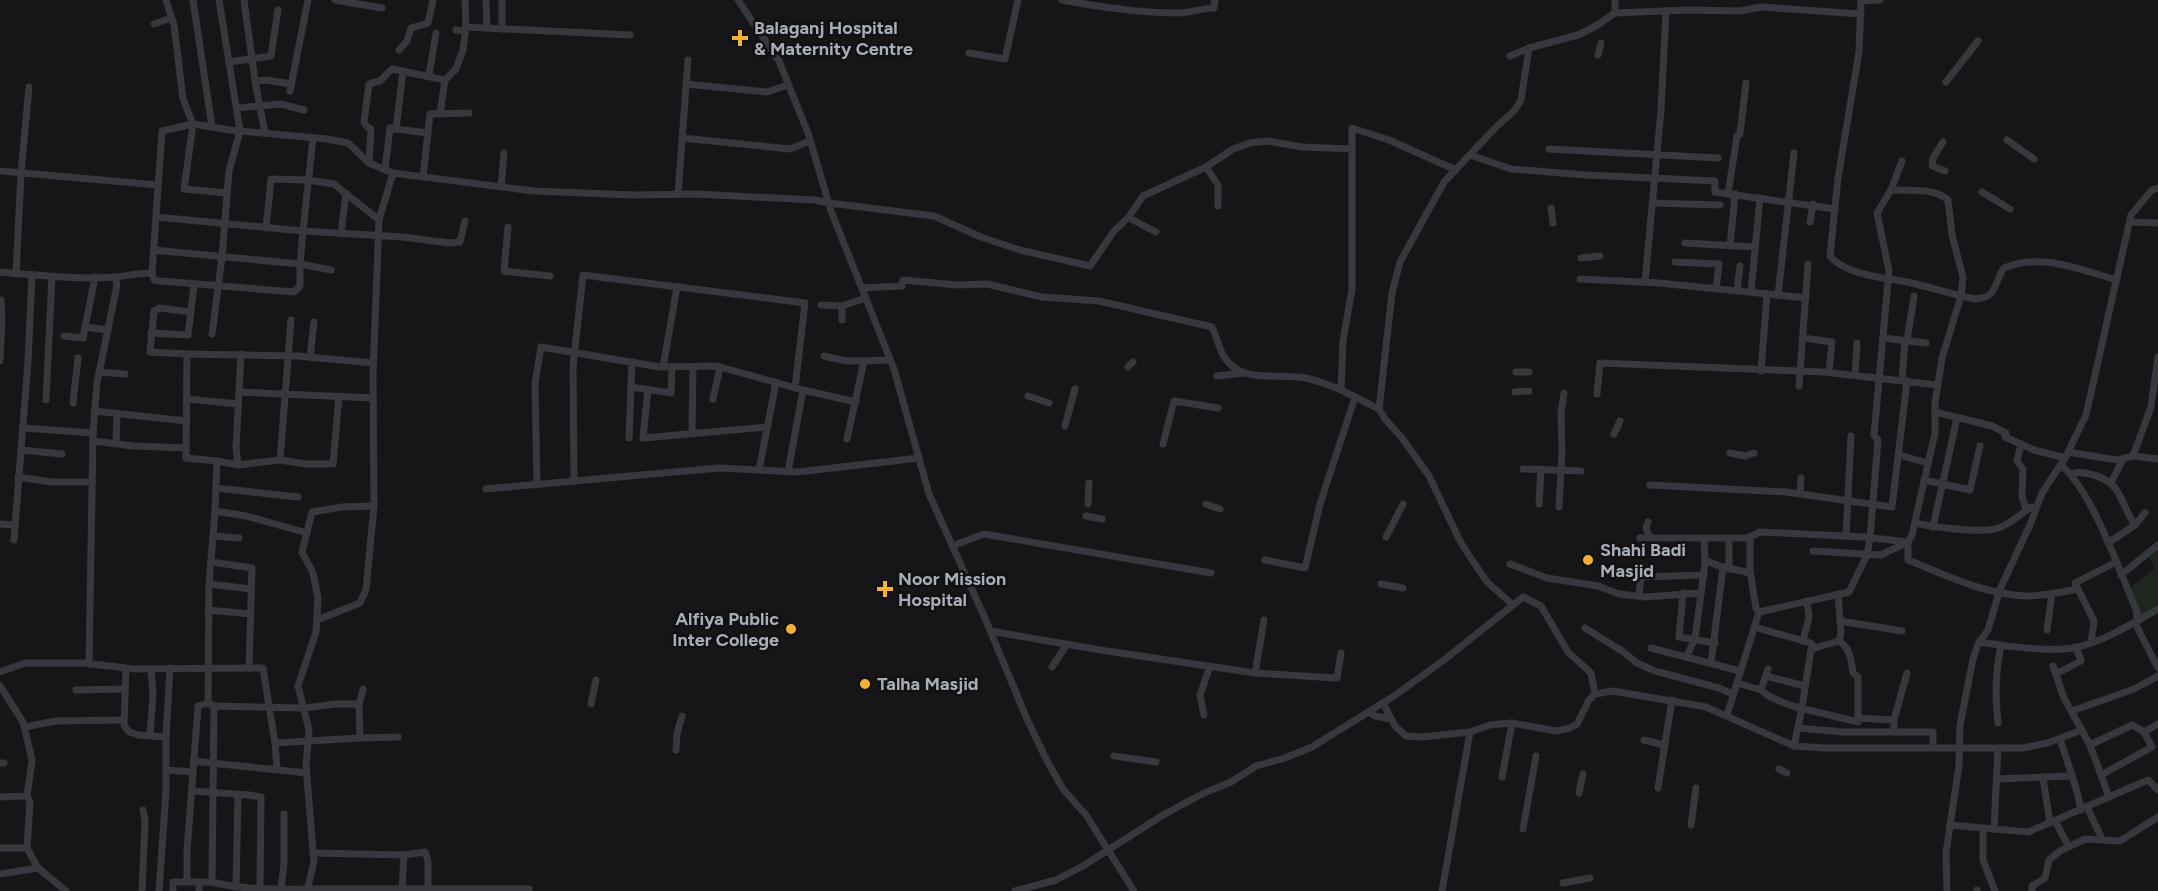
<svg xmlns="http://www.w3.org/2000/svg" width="2158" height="891" font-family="Figtree,sans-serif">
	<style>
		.green { fill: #1e261f }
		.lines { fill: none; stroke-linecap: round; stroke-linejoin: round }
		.minor { stroke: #37383d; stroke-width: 7 }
		.poi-dot { fill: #f2b134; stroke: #111113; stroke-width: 2 }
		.labels { text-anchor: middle; stroke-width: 5; stroke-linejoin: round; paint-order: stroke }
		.poi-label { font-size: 18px; font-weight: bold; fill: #a8adb8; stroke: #111113; text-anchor: start }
	</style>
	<rect width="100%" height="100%" fill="#161618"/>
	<polygon class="green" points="2158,549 2158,607 2139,618 2131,587 2154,569 2150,557"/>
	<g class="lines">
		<g class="minor">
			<polyline points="166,0 174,25 183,99 193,124 184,189 227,193"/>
			<polyline points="193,0 212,127"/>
			<polyline points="244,0 255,81 265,133"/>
			<polyline points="335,0 382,8"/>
			<polyline points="486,0 487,28"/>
			<polyline points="738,0 779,61 808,133 831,211 894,369 929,494 984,616 1027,719 1047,761 1063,789 1086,815 1134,891"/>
			<path d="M1062 0C1100 7 1139 13 1178 13 1191 13 1202 8 1214 8L1215 0"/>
			<path d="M1861 0 1859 52 1838 178 1830 256C1845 276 1890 278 1912 283 1933 288 1954 295 1975 299 1998 298 1993 284 2004 268 2041 252 2080 270 2117 280"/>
			<polyline points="1861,1 1880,0"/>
			<polyline points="1615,13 1615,0"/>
			<polyline points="154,24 171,18"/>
			<polyline points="466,27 630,35"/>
			<polyline points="502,29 502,0"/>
			<polyline points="456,30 465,31"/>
			<polyline points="399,50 407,41 411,28 428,23 433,0"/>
			<polyline points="969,53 1005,59 1018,0"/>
			<polyline points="1598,55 1601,43"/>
			<polyline points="1510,56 1529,48"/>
			<polyline points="229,62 271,56 278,10"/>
			<polyline points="429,75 436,33"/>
			<polyline points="255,81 266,80 291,84"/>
			<polyline points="1946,82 1978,41"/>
			<polyline points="1746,83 1740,134 1737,136 1728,194 1835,209"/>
			<polyline points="686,84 767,92 788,85"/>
			<polyline points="290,91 308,0"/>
			<polyline points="237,108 281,104 304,110"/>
			<polyline points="440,114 445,80 456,69 463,50 466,27 465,0"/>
			<polyline points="396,129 428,133"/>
			<polyline points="682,138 790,149 810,141"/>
			<polyline points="2007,140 2034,159"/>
			<polyline points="1943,142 1933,158 1932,166 1945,171"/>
			<polyline points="1549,149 1718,158"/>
			<polyline points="1470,155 1511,169 1587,175 1715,181 1715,192 1728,194"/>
			<polyline points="369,163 371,129 367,127 364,122 369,84 380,81 392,69 445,80"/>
			<polyline points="1206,167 1218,185 1218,206"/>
			<polyline points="385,170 390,128 396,129 403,71"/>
			<polyline points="0,171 158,185"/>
			<polyline points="423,177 430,114 469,113"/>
			<polyline points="501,187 504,153"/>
			<path d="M1891 190C1909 191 1933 187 1948 200L1952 235 1963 277 1961 296 1942 358 1935 403V433L1912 535 1908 542V560C1946 575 1985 595 2027 596 2044 596 2062 592 2078 589"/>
			<polyline points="1982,192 2010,209"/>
			<polyline points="678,194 688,60"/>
			<polyline points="1653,203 1720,205"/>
			<polyline points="1551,208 1553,223"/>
			<polyline points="156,217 303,231 313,138"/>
			<polyline points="1133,220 1156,232"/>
			<polyline points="1810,222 1813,204"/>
			<polyline points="2130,222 2158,223"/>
			<polyline points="508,227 504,271 550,276"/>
			<polyline points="266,228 271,179 308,180 334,184 379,220"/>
			<polyline points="341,234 346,193"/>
			<polyline points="1685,243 1755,247"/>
			<polyline points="1730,246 1735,194"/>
			<polyline points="153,250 300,264 303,231 403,237 449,243 460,242 465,221"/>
			<polyline points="1581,258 1600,256"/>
			<polyline points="1675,262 1719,264 1716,289"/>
			<path d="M0 272C37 275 77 280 114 277 127 276 138 273 152 273L162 131 193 124 230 130 327 139 348 143 369 163 393 173 534 191 633 195 696 194 815 200 829 203 934 216 981 237 1020 250 1090 266 1114 231 1128 218 1143 196 1206 167 1233 149 1250 143 1268 141 1302 147 1352 149"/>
			<polyline points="152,273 154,280 161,281 294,292 300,286 300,264 331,270"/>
			<polyline points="16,274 21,173 29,87"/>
			<polyline points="1580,279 1659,283 1806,298"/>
			<polyline points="1645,282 1661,110 1666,11"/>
			<path d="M862 288 902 286 903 280 957 285 987 284 1042 297 1099 301 1212 327C1216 335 1218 345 1222 353 1238 386 1278 372 1306 378 1332 384 1355 397 1379 409"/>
			<polyline points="1737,291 1740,266"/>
			<polyline points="1751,292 1760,198"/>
			<polyline points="1778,295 1794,153"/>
			<polyline points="821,305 842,306 866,298"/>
			<polyline points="842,320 842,306"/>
			<polyline points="85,327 108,330"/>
			<polyline points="151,333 188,335 194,285"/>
			<polyline points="212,334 222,257 229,171 240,131 219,0"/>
			<polyline points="64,336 83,338 95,277"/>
			<polyline points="1803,338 1832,342 1829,372"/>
			<polyline points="1883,338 1926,343"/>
			<polyline points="1907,341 1914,296"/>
			<polyline points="187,354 150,352 154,311 160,308 190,312"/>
			<polyline points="824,356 846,361 864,361"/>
			<polyline points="310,357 314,322"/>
			<polyline points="0,361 2,320 1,300"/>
			<polyline points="663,367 677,287"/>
			<polyline points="1128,367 1133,362"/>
			<polyline points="1761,371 1767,294"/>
			<polyline points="99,372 125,374"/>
			<polyline points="1516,372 1529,372"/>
			<polyline points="1855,375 1857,343"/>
			<polyline points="1217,376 1243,373"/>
			<polyline points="1902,380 1905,341"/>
			<polyline points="1799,386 1808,264"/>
			<polyline points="631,387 671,393 672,367"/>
			<polyline points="648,390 643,438 768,427"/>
			<polyline points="1341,390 1343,341 1352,289 1352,128 1389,140 1456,170"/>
			<polyline points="240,392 373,398"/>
			<polyline points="1515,392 1529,391"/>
			<polyline points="1597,394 1600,363 1823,372 1938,385"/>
			<polyline points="1028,396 1049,403"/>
			<polyline points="187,399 238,404"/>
			<polyline points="713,399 720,367"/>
			<polyline points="46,400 52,276"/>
			<polyline points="73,403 78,358"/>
			<polyline points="94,411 187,421"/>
			<polyline points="1935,412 1992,426 2006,433 2005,437 2034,450 2065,458"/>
			<polyline points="1065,426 1075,389"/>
			<polyline points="23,428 93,433"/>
			<polyline points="692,434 693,367"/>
			<polyline points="1614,434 1620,421"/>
			<polyline points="629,438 632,362"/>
			<polyline points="847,439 864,361 890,360"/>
			<polyline points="93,441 133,446 186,448"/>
			<polyline points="116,443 117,415"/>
			<polyline points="1163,444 1174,401 1218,408"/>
			<polyline points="2021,444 2017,461 2023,469 2022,496 2026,510"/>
			<polyline points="21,450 62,454"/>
			<polyline points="2068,452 2117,460 2133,456 2158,459"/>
			<polyline points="1730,453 1745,456 1754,453"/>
			<polyline points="1899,455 1928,463"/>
			<polyline points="2133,456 2151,407 2158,357"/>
			<polyline points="280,460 291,320"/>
			<polyline points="217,461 238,465 280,460 306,464 333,464 339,396"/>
			<polyline points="238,465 236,448 241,354"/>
			<path d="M2060 465C2091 487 2121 575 2137 612L2136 625 2158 668"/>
			<polyline points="1523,469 1581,471"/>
			<polyline points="759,470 776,382"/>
			<polyline points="788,472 803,390"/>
			<path d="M2072 474C2078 471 2083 473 2090 474 2123 482 2118 500 2135 525"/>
			<polyline points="18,477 51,482 93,482"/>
			<polyline points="1924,480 1970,490 1980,446"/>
			<polyline points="574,482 573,366 583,275 805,303 795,388"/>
			<polyline points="2111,483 2123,459"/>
			<polyline points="537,485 535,383 541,347 660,367 716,366 803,390 856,402"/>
			<polyline points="1650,485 1786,492 1892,507 1907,381"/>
			<polyline points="216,488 298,497"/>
			<polyline points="486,489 719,468 798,472 919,458"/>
			<polyline points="1800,493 1801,478"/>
			<polyline points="1088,504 1089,483"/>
			<polyline points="1206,504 1220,509"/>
			<polyline points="1539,504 1541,469"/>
			<polyline points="1559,507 1562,451 1561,413 1564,393"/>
			<polyline points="215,511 246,516 307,533"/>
			<polyline points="1086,516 1102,519"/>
			<polyline points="1648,522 1646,528 1650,538"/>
			<path d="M1915 523C1933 527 1977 533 1995 529 2008 526 2021 514 2031 507H2036"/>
			<polyline points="0,524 15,525"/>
			<polyline points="1933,527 1957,418"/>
			<polyline points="213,536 239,538"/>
			<polyline points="1846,536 1851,436"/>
			<polyline points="1386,537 1403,504"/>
			<polyline points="1750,537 1750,571 1756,608 1759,612"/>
			<polyline points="1640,538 1748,538 1760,532 1864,537 1908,542"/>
			<polyline points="14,540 28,361 32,275"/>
			<polyline points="2108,543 2135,525 2145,513"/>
			<polyline points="952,546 984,534 1211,573"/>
			<polyline points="1813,551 1881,555 1908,542"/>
			<polyline points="1265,560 1305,568 1320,504 1355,397"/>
			<polyline points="1705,560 1719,566 1750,573"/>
			<polyline points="211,562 252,568 249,668"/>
			<polyline points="1510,564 1547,578 1598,586 1619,594 1645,597 1701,593"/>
			<polyline points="1729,569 1729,539"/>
			<polyline points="2121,575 2158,545"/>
			<polyline points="209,584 251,589"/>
			<polyline points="1381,584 1403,588"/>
			<polyline points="1683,593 1679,637 1715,643"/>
			<polyline points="1838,594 1841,632 1839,641"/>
			<polyline points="1639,596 1641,577 1704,575"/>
			<polyline points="1513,605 1487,582 1472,560 1460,541 1429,476 1402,438 1385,419 1379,409 1392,293 1400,262 1444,182 1496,127 1514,111 1521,100 1529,48 1578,35 1596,26 1615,13 1687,10 1740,11 1761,7 1861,14"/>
			<polyline points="208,610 251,614"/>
			<polyline points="317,620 360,603 366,590 374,506 373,374 379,220 393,173"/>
			<polyline points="1840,621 1902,631"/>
			<polyline points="1754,627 1811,643 1815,648"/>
			<polyline points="1585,628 1622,651 1637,663 1655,671 1719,688 1733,694"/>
			<polyline points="2047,630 2052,593"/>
			<polyline points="990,631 1100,650 1255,673 1337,678 1341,653"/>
			<polyline points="1803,641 1809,617 1807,601"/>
			<path d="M1979 642C2003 646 2050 652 2073 648 2103 642 2132 624 2158 609"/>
			<polyline points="2091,643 2094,621 2075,583 2116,562"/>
			<polyline points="1651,648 1740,671"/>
			<polyline points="1686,657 1695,639 1705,563 1704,539"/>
			<polyline points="1711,663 1723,567"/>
			<polyline points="89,664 93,433 97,383 117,285 115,277"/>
			<polyline points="2053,666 2064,698 2090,745 2109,797"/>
			<polyline points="1052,667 1067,644"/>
			<polyline points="126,668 124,725 129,732 139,735 166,737"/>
			<polyline points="0,672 25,663 82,663 135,669 263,668 275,743 360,738 359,704 363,689"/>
			<polyline points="1255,673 1264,620"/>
			<polyline points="2056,674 2081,661 2076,647"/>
			<polyline points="1766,676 1805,686"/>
			<path d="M1737 683 1761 690 1770 697 1792 706 1858 722V677L1853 673C1851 660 1851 649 1839 641"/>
			<polyline points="0,686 23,722 32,760 27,796 0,797"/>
			<polyline points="76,690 124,689"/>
			<polyline points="1761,690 1768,669"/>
			<polyline points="208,703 209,584 215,511 217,461 186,458 187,354 298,356 373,363"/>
			<polyline points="1383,703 1395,726 1406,736 1421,737 1470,732 1490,725 1512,723 1556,731 1570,728 1577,724 1589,700 1595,694 1613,691 1706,707 1794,746 1824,748 2023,748 2047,743 2082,730"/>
			<polyline points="591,704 596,680"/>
			<polyline points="2072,711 2134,689 2158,676"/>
			<polyline points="1368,712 1375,716 1391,719"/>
			<polyline points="1204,715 1200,695 1210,666"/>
			<polyline points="1727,715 1759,612 1849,592 1867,555 1870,538 1878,440 1874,435 1889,271 1877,213 1891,190 1902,161"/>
			<polyline points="1858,718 1894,720"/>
			<path d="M1998 723C1995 696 1995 672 2001 646"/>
			<polyline points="24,727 56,721 123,720"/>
			<polyline points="1798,728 1843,732 1933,732 1933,747"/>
			<polyline points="1894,732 1894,720 1907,673"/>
			<polyline points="2144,732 2158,724"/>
			<polyline points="150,735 153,695 151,669"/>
			<polyline points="360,738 398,737"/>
			<path d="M2060 739C2067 763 2077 785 2081 810"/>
			<polyline points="1644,740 1664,745"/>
			<polyline points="275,743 277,769"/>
			<polyline points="2090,745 2132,725 2144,732 2152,747 2101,775"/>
			<polyline points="1794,746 1802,708 1811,649 1839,641"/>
			<polyline points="676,750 677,734 682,716"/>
			<polyline points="1114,756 1156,762"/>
			<polyline points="193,761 307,773"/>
			<polyline points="0,763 4,763"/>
			<polyline points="1779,769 1787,773"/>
			<polyline points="166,770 193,772"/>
			<polyline points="1502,777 1512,723"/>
			<polyline points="2043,778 2050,823"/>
			<polyline points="1997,779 2071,776"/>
			<polyline points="1658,788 1672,700"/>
			<polyline points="192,791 249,795 261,797 260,889"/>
			<polyline points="1579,793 1583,774"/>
			<polyline points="27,796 30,802 27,848 38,868 66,891"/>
			<polyline points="2087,807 2102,839"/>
			<polyline points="2055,821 2069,847"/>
			<polyline points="1691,825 1696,788"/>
			<polyline points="1950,825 2028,832 2148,780 2158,790"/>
			<polyline points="1983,828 1983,860 1995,891"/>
			<polyline points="1523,829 1536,756"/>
			<polyline points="1994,829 1998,748"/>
			<polyline points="0,848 27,848"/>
			<polyline points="313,853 404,855 425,852 428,861 428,890"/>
			<polyline points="0,874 38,868"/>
			<polyline points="187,882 187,851 198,706 208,703 214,706 304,708 336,704 359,704"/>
			<path d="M212 882C246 891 286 889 322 889 391 889 460 889 529 889V891"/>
			<polyline points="1563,883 1590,878"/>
			<polyline points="236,887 238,795"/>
			<polyline points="281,889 284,864 284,814"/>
			<polyline points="402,890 404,855"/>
			<polyline points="1977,890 1977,891"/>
			<polyline points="142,891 145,821 143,810"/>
			<polyline points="159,891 166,791 166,737 170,668"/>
			<polyline points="173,891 173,882 212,882 214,706"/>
			<polyline points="199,891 199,882"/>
			<polyline points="307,891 314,862 306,766 309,730 298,686 316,632 318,598 313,573 302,552 312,512 342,507 374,506"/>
			<polyline points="1015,891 1056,880 1083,866 1163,815 1202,794 1231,782 1256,766 1285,758 1312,747 1394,696 1444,660 1523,597 1541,606 1568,652 1591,673 1595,694"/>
			<polyline points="1442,891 1470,732"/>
			<polyline points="1947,891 1946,853 1959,765 1960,725 1973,659 1978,644 1988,630 2000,589 2030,525 2042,493 2065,458 2086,415 2131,215 2152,190 2158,188"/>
			<polyline points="2032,891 2032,886 2045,878 2049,860 2060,851 2085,839 2120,841 2158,817"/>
		</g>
	</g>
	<g class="poi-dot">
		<path d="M737 29h6v6h6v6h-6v6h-6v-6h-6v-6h6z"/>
		<circle cx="1588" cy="560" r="6"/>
		<path d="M882 580h6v6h6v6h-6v6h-6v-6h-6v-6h6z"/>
		<circle cx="791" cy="629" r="6"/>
		<circle cx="865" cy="684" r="6"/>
	</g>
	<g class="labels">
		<g class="poi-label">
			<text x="754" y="34">Balaganj Hospital<tspan x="754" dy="21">&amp; Maternity Centre</tspan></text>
			<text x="1600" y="556">Shahi Badi<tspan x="1600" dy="21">Masjid</tspan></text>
			<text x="898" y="585">Noor Mission<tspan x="898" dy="21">Hospital</tspan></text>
			<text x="779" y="625" text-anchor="end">Alfiya Public<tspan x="779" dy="21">Inter College</tspan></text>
			<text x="877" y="690">Talha Masjid</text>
		</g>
	</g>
</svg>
